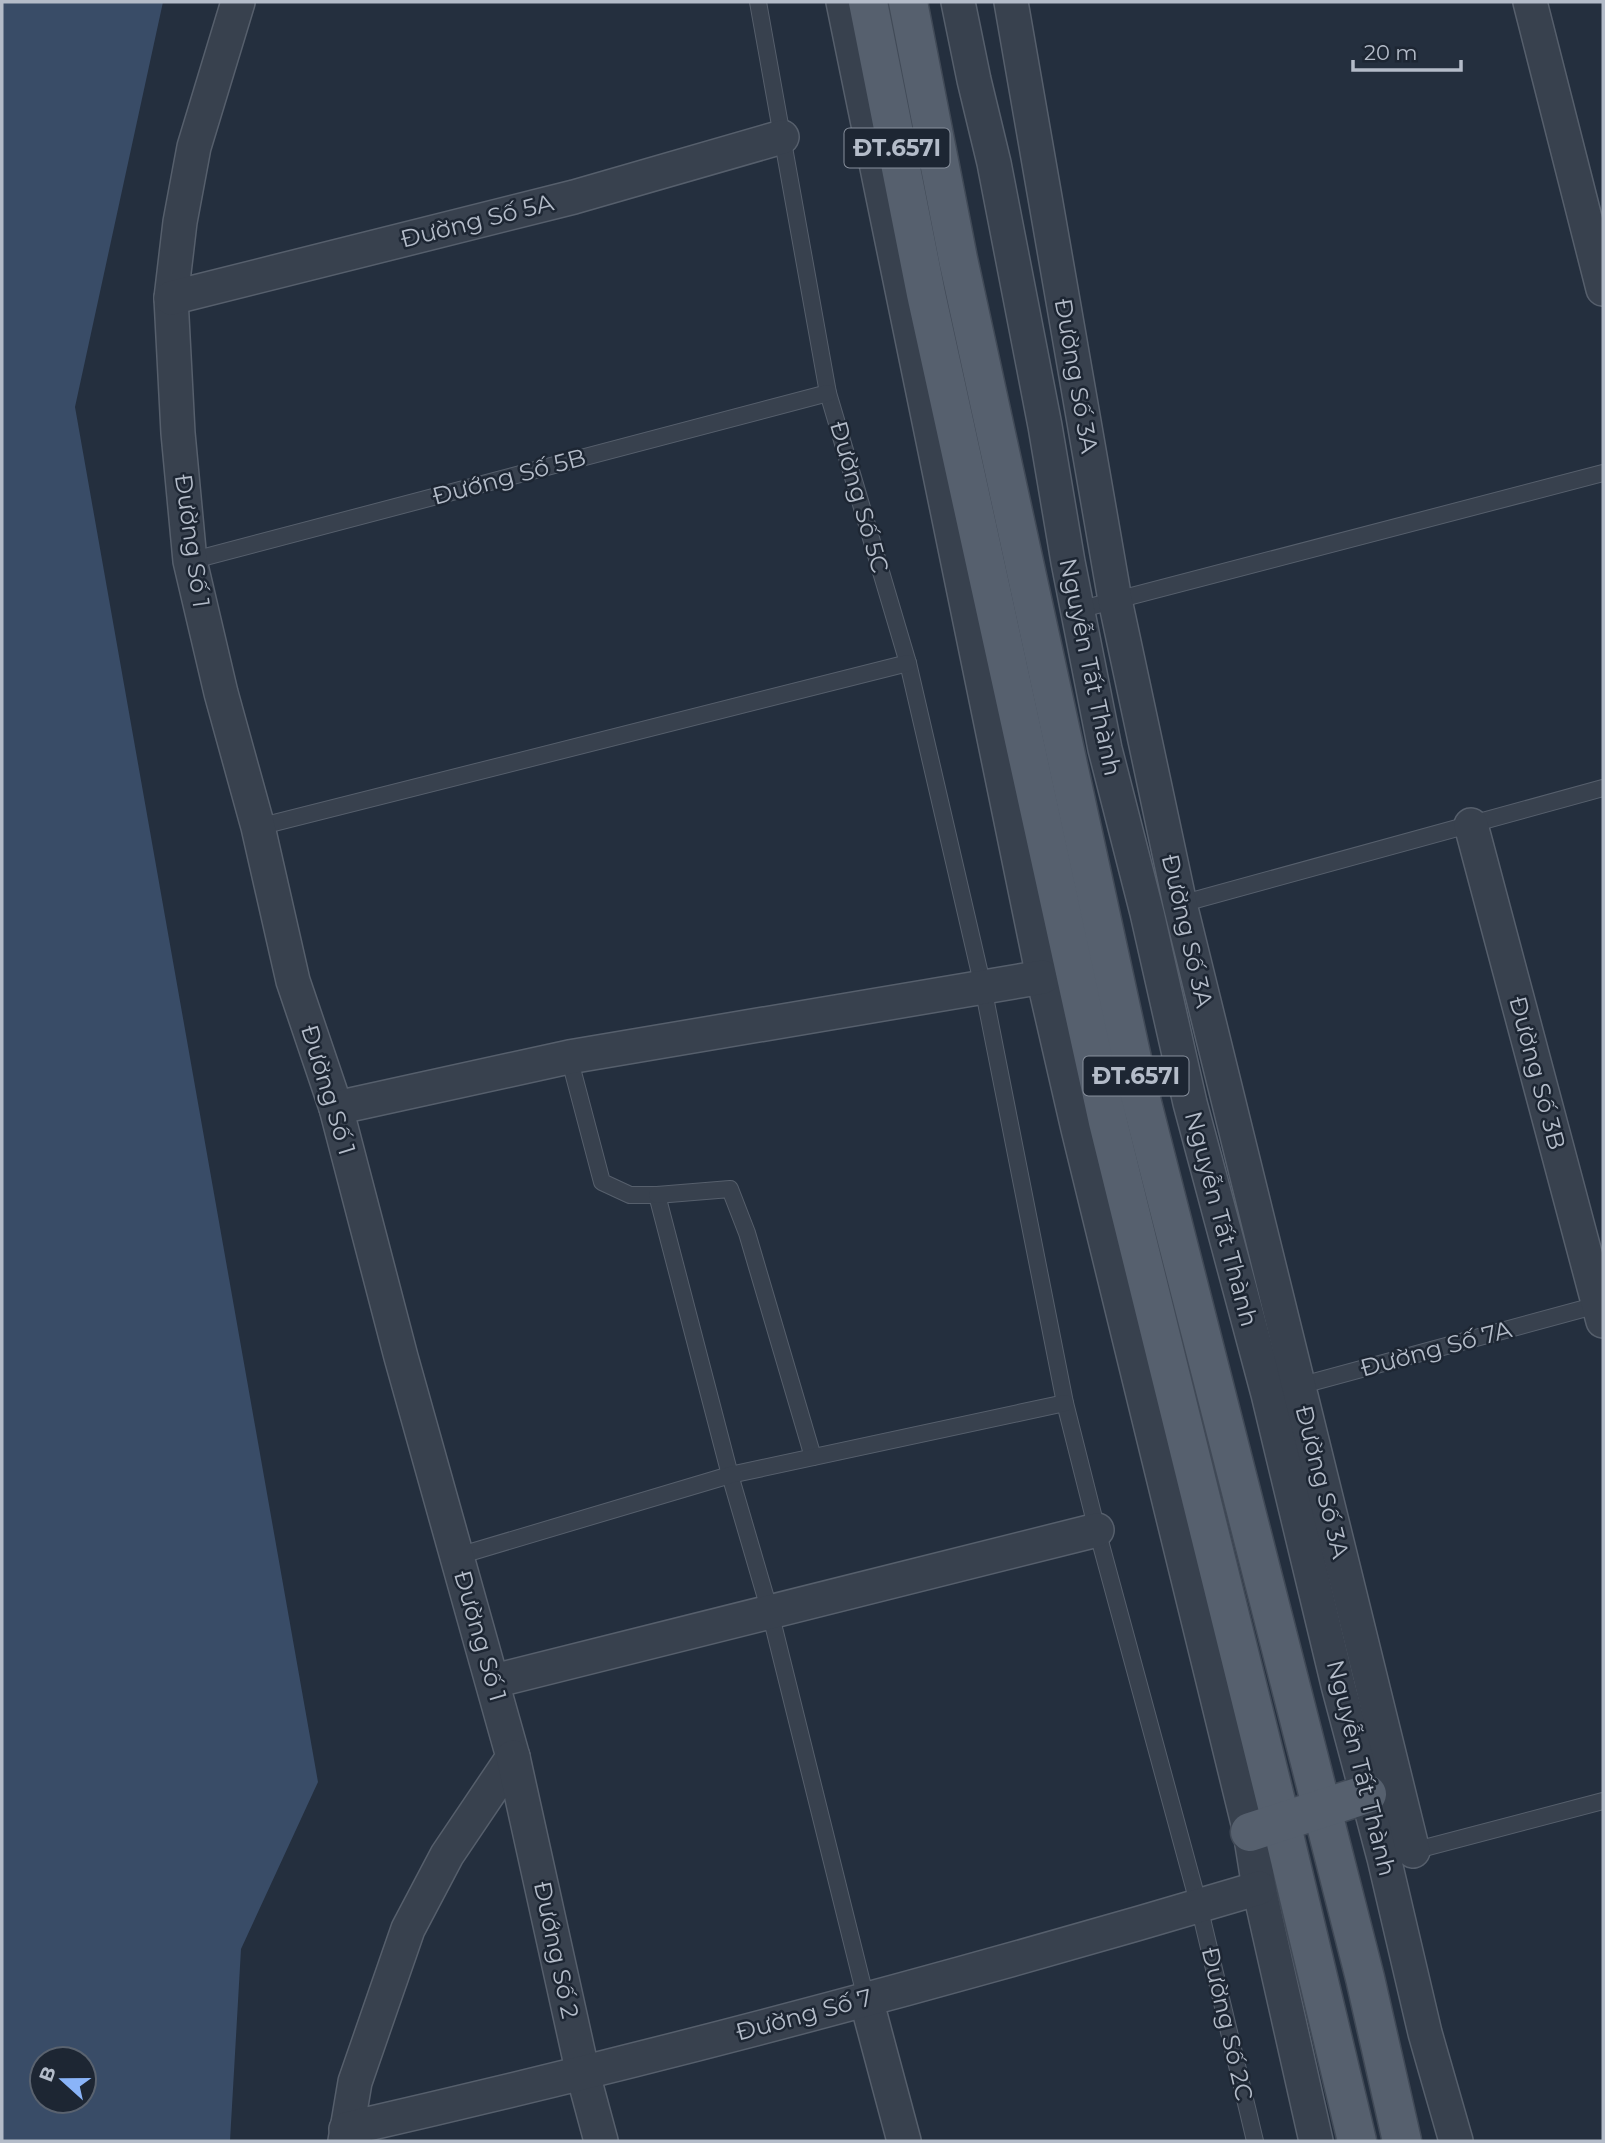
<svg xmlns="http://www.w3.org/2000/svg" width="1605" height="2143" font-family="Montserrat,sans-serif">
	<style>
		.water { fill: #394c67; fill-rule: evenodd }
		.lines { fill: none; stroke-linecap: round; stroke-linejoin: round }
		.service-casing { stroke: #565f6c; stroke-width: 18 }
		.minor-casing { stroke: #565f6c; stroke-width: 36 }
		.primary-casing { stroke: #414a57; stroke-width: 41 }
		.service { stroke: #38414e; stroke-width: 16 }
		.minor { stroke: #38414e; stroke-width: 33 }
		.primary { stroke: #56606e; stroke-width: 38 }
		.labels { text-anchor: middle; stroke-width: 5; stroke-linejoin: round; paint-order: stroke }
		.shield { fill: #1d2633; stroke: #878f9c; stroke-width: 2 }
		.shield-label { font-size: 23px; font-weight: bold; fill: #b4bcc9 }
		.street-label { font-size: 24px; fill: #b4bcc9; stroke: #1d2633 }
	</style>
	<rect width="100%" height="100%" fill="#242f3e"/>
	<path class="water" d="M2 2H163L75 407 318 1782 241 1949 230 2141H2ZM42 2059H84V2101H42Z"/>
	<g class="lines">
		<g class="service-casing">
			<g id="service">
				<polyline points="758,2 828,393 908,663 983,987 1065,1403 1097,1530 1199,1906 1255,2141"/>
				<polyline points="190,561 828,393"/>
				<polyline points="1078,610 1603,473"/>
				<polyline points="258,827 908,663"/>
				<polyline points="1177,905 1603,788"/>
				<polyline points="569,1057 602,1182 630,1195 657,1195 730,1475 770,1612 866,1999"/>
				<polyline points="657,1195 730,1189 747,1233 813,1457"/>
				<polyline points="1295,1387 1601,1304"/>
				<polyline points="458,1556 730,1475 1065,1403"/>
				<polyline points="1409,1852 1603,1801"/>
			</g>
		</g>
		<g class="minor-casing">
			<g id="minor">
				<polyline points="238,2 194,147 180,222 171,298 178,433 190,561 221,693 258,827 293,981 336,1108 401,1357 513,1757 447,1855 408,1929 355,2082 345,2141"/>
				<polyline points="843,2 1043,977 1078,1129 1250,1832 1259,1888 1316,2141"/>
				<polyline points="958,2 974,80 994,163 1045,426 1068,562 1105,749 1147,913 1190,1103 1268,1394 1338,1685 1384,1858 1425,2033 1456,2141"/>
				<polyline points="1011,2 1115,600 1180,904 1413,1851"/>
				<polyline points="1530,2 1603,289"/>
				<polyline points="171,298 574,197 782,137"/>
				<polyline points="1471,825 1603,1321"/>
				<polyline points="336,1108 569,1057 1043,977"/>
				<polyline points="494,1681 1097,1530"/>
				<polyline points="513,1757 583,2074 601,2141"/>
				<polyline points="866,1999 904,2141"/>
				<path d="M346 2129C653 2059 957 1978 1259 1888"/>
			</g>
		</g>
		<g class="primary-casing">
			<g id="primary">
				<polyline points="868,2 926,294 1108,1122 1281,1822 1357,2141"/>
				<polyline points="908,2 958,259 1139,1091 1365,1978 1402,2141"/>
				<polyline points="1250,1832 1367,1794"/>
			</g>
		</g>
		<use href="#service" class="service"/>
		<use href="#minor" class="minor"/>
		<use href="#primary" class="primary"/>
	</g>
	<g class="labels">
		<g class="shield">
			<rect x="844.5" y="128.5" width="105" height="39" rx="5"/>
			<rect x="1083.5" y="1056.5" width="105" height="39" rx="5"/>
		</g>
		<g class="shield-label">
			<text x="897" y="156">ĐT.657I</text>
			<text x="1136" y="1084">ĐT.657I</text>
		</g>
		<g class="street-label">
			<text transform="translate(477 221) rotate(-14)" y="8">Đường Số 5A</text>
			<text transform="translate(1076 376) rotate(80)" y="8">Đường Số 3A</text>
			<text transform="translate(509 477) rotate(-15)" y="8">Đướng Số 5B</text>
			<text transform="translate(859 497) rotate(74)" y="8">Đường Số 5C</text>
			<text transform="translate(192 541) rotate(82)" y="8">Đường Số 1</text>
			<text transform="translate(1090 667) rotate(78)" y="8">Nguyễn Tất Thành</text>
			<text transform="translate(1187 931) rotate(77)" y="8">Đường Số 3A</text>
			<text transform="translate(1537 1073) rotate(75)" y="8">Đường Số 3B</text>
			<text transform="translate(328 1090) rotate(73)" y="8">Đường Số 1</text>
			<text transform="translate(1221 1219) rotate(75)" y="8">Nguyễn Tất Thành</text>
			<text transform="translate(1436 1349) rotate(-15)" y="8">Đường Số 7A</text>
			<text transform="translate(1322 1482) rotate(76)" y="8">Đường Số 3A</text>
			<text transform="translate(480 1636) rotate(74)" y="8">Đường Số 1</text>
			<text transform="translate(1361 1768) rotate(76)" y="8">Nguyễn Tất Thành</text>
			<text transform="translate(556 1950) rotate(78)" y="8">Đướng Số 2</text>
			<text transform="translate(804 2015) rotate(-15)" y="8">Đường Số 7</text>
			<text transform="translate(1227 2024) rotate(77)" y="8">Đường Số 2C</text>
		</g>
	</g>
	<rect width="1605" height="2143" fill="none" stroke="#b4bcc9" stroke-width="7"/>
	<g transform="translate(63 2080) rotate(291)"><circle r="33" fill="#1d2633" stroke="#59626f" stroke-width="2"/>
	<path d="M0-5L12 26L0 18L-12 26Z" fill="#8ab4f8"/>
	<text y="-10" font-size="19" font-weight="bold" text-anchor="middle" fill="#b4bcc9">B</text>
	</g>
	<path d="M1353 60v10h108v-10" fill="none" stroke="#b4bcc9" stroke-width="3.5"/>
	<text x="1364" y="60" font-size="21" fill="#b4bcc9" stroke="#1d2633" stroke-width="5" paint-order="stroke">20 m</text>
</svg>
